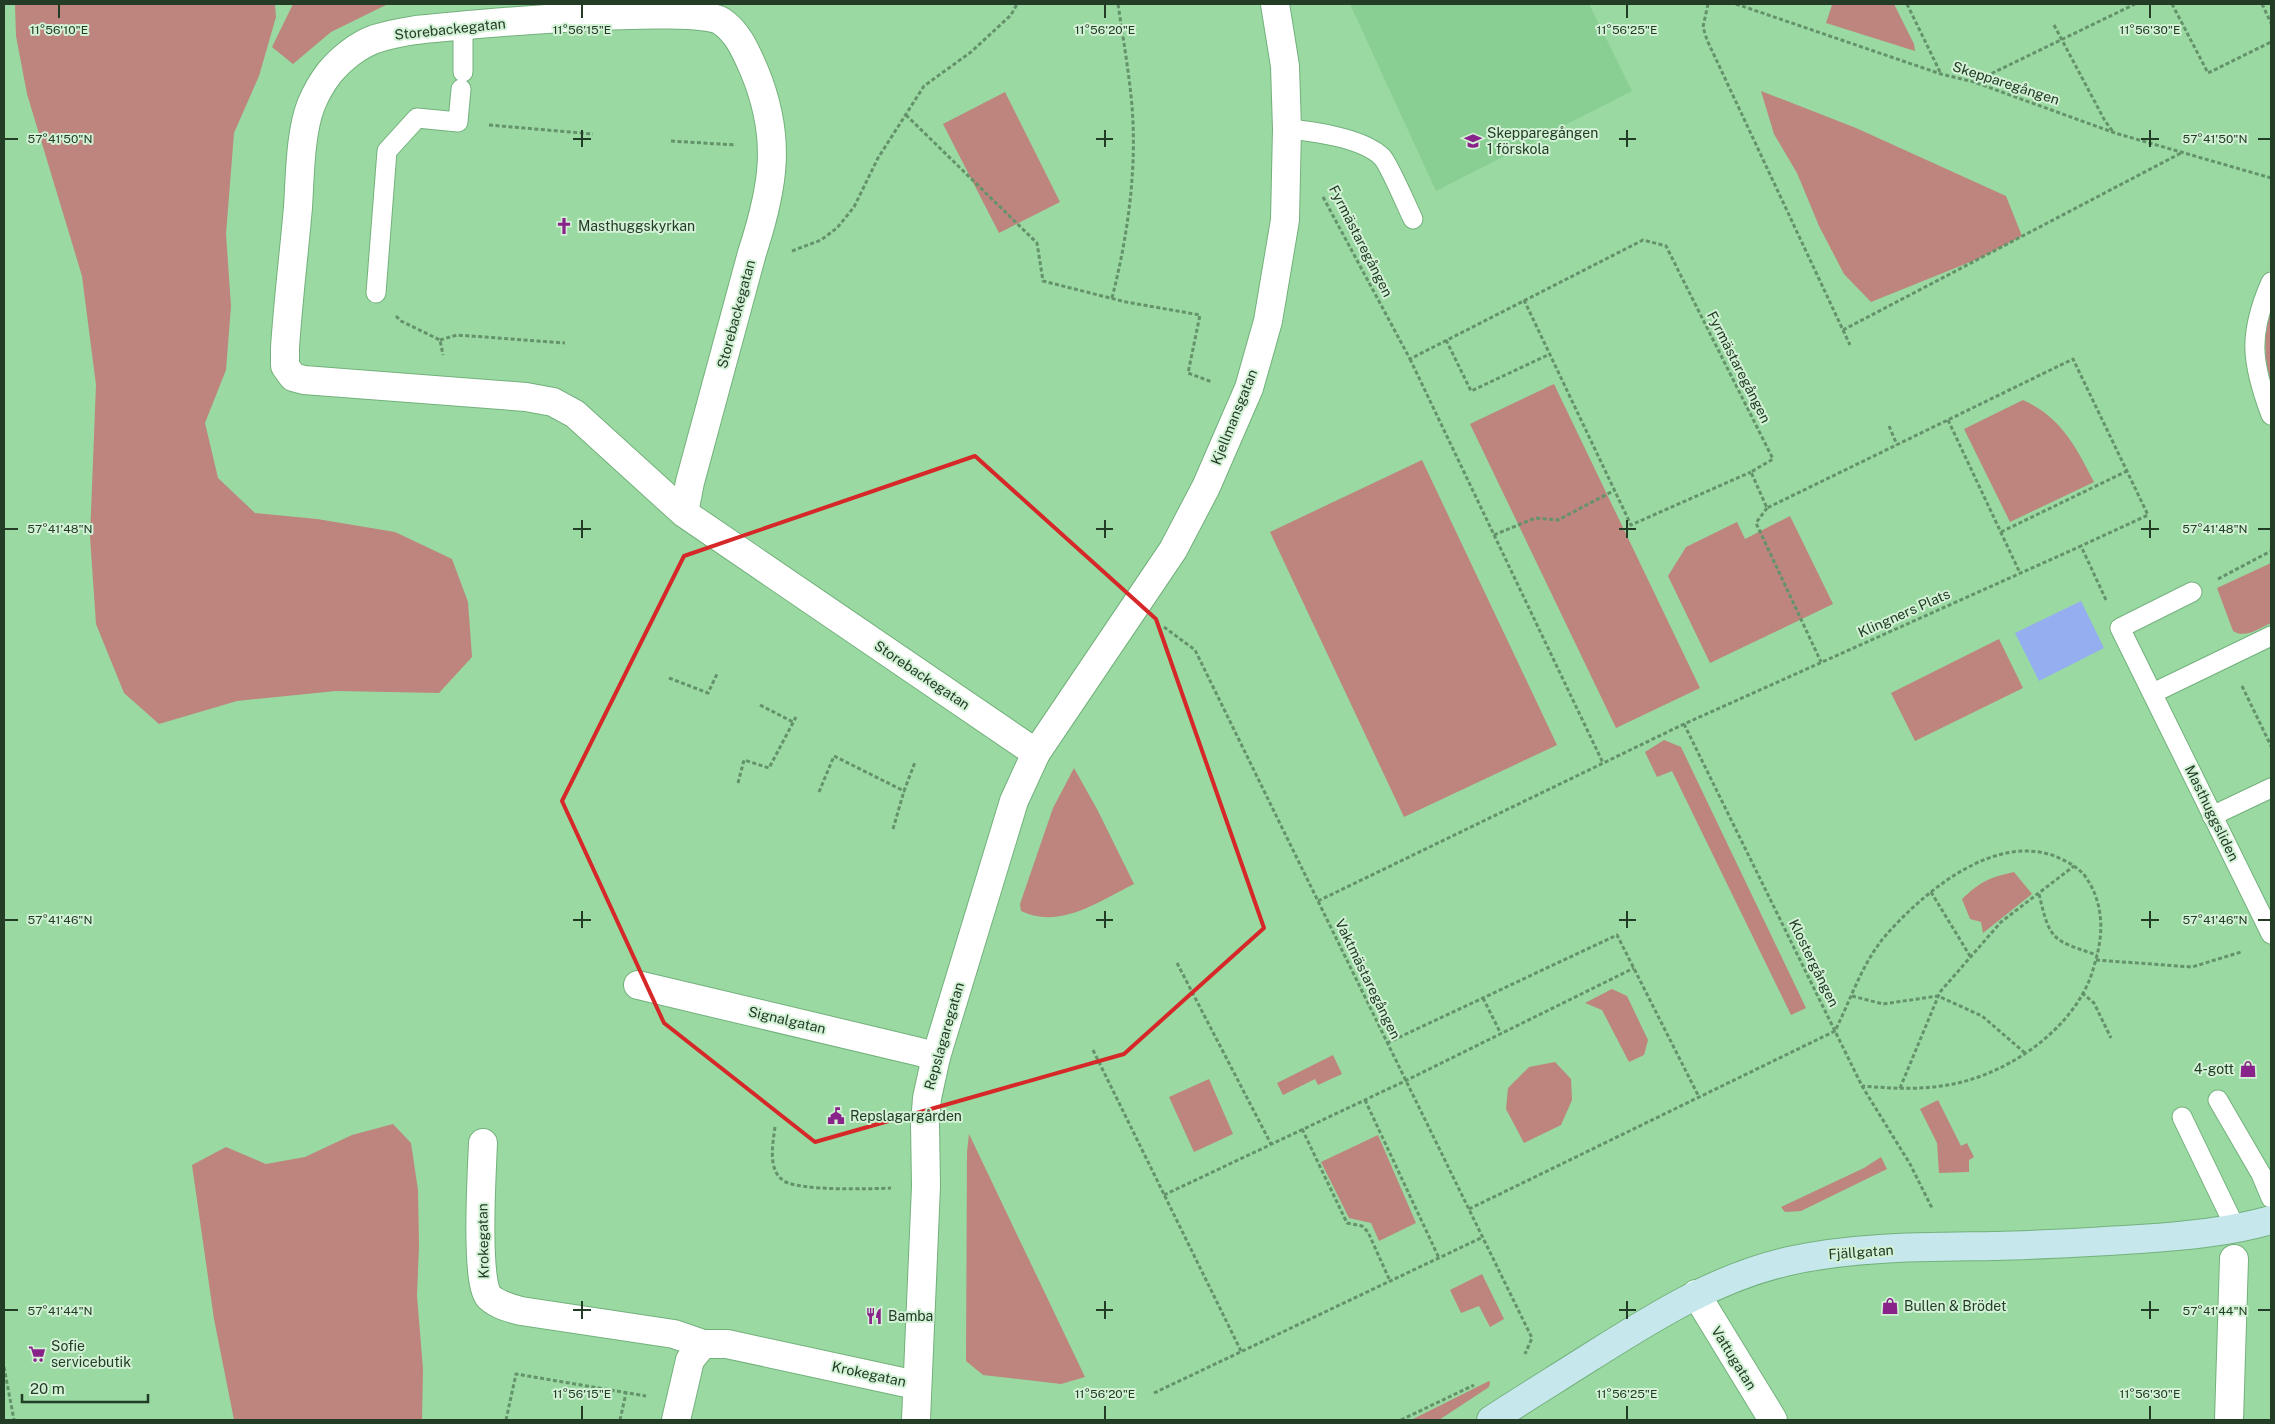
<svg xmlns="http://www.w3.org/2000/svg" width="2275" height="1424" font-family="'Public Sans',sans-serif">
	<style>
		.built { fill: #89ce93 }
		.green { fill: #bd857d }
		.water { fill: #95aeef }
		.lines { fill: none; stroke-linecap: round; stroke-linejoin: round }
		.lane-casing { stroke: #73b17c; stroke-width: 21 }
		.street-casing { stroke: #73b17c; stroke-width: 30 }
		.secondary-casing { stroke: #73b17c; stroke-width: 30 }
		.path { stroke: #64926a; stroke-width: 3; stroke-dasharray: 4 2.5; stroke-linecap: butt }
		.lane { stroke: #fff; stroke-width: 19 }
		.street { stroke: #fff; stroke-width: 28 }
		.secondary { stroke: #c6e8ed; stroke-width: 28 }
		.marked { fill: none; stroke: #d62828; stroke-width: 4; stroke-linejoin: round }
		.ticks { fill: none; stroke: #223c26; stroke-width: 2 }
		.labels { text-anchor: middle; stroke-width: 4; stroke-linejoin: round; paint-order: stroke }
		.street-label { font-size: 14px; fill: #223c26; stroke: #d2f1d5 }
		.poi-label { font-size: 14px; fill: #223c26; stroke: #d2f1d5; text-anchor: start }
		.ticks-label { font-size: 12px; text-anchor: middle; fill: #223c26; stroke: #d2f1d5; stroke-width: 4; stroke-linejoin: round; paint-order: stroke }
	</style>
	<rect width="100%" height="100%" fill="#9ad9a2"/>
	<polygon class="built" points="1350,4 1589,4 1632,91 1436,191"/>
	<g class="green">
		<polygon points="15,4 275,4 276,17 259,76 234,133 226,234 231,306 226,370 205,423 218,478 255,513 317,519 395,532 452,559 468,602 472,657 439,693 336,691 237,701 159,724 124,693 96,624 90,537 96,385 82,276 27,94 16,36"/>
		<polygon points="293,4 388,4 331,32 293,64 272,47"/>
		<polygon points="1844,4 1894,4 1914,44 1915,51 1826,23 1832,5"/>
		<polygon points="1761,91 1856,128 2006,196 2022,236 1980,258 1871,302 1844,274 1819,226 1797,173 1774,134"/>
		<polygon points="1005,92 1060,202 999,233 943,124"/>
		<path d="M2271 300V386C2263 359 2264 327 2271 300Z"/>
		<polygon points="1554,384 1700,688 1616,728 1470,424"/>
		<path d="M2023 400C2061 417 2076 447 2094 482L2010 522 1964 429Z"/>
		<polygon points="1422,460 1557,745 1404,817 1270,532"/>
		<polygon points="1790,516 1833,604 1710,663 1668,576 1686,547 1737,522 1745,539"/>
		<path d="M2271 563V623C2260 628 2245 639 2233 631L2217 588Z"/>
		<polygon points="1999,639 2023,688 1915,741 1891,693"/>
		<polygon points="1664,740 1681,747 1806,1008 1791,1015 1672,771 1657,777 1645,752"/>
		<path d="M1074 768 1098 811 1134 884C1099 901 1060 930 1021 911L1020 904 1053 808Z"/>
		<path d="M2014 872 2032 894 1983 933 1981 922 1970 919 1962 899C1980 882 1990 877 2014 872Z"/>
		<polygon points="1612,989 1627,996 1648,1040 1644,1055 1629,1062 1602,1010 1585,1003"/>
		<polygon points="1333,1055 1342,1074 1318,1085 1315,1079 1283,1095 1277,1083"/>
		<polygon points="1555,1062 1571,1079 1572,1100 1561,1125 1524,1143 1506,1109 1508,1088 1529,1067"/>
		<polygon points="1209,1079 1233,1134 1194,1152 1169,1097"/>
		<polygon points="1938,1100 1961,1146 1967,1143 1974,1157 1969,1160 1969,1172 1939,1173 1937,1143 1920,1109"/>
		<polygon points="393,1124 411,1143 418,1190 419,1245 417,1296 423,1369 422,1420 234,1420 214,1319 192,1165 226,1147 266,1164 305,1157 352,1135"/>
		<polygon points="969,1134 1085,1377 1061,1384 983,1375 966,1361 967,1152"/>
		<polygon points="1378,1135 1416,1223 1379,1241 1371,1223 1349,1218 1321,1162"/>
		<polygon points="1881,1157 1887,1169 1801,1211 1785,1212 1781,1207 1864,1168"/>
		<polygon points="1482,1274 1504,1319 1490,1327 1479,1306 1461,1313 1450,1290"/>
		<polygon points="1489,1381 1490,1382 1489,1387 1439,1420 1411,1420"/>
	</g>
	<polygon class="water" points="2081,601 2104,648 2039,681 2015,633"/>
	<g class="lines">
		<g class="lane-casing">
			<g id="lane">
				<polyline points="463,26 463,72"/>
				<path d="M1287 129C1312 131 1363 138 1382 157 1389 164 1407 207 1413 219"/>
				<path d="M2271 282C2248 334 2251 362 2271 415"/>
				<polyline points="376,293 387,151 417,118 458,122 461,89"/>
				<polyline points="2192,592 2120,628 2271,934"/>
				<polyline points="2153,693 2271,636"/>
				<polyline points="2212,816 2271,788"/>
				<polyline points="2218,1100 2261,1174 2271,1198"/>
				<polyline points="2182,1117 2236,1229"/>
			</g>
		</g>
		<g class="street-casing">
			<g id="street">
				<path d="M684 513 690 482 752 253C774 186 782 137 754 70 746 52 738 32 721 21 696 4 459 25 416 30 403 32 388 35 375 39 358 45 341 59 330 72 323 81 315 95 311 105 300 133 300 177 298 207 294 254 288 301 285 348V366L293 377 304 380 526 397 553 402 575 414 684 513 1036 753"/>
				<polyline points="638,985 920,1052 936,1057"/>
				<path d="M483 1143C482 1169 475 1282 489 1297 498 1305 509 1308 521 1311L674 1334 703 1344"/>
				<polyline points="1696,1294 1773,1420"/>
				<polyline points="676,1420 690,1360 703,1344 727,1344 916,1385"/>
				<polyline points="916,1420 926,1186 925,1124 927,1098 936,1057 1014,801 1036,753 1173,550 1206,487 1249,388 1268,321 1285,220 1287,129 1285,66 1275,4"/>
				<polyline points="2229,1420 2234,1259"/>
			</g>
		</g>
		<g class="secondary-casing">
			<path id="secondary" d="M1491 1420C1525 1398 1559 1377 1592 1356 1654 1317 1717 1277 1789 1261 1856 1246 1927 1247 1995 1246 2044 1245 2092 1242 2140 1239 2184 1236 2229 1232 2271 1220"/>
		</g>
		<g class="path">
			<polyline points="1708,4 1703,27 1707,40 1850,345"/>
			<polyline points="1736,4 1941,74 1974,82 2115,133 2271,178"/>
			<polyline points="1907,4 1941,74"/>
			<polyline points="2172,4 2208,73 2271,42"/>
			<polyline points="2262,4 2271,23"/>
			<polyline points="2054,25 2105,121 2114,133"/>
			<polyline points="1974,82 2135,4"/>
			<polyline points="906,115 1037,243 1043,281 1126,302 1200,315 1188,373 1212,382"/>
			<polyline points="489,125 593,134"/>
			<polyline points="671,141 736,145"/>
			<polyline points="1323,197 1410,359 1643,240 1666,246 1773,459 1751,472 1767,508 2073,359 2148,515 2081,546"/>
			<polyline points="792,251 821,240 837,228 854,207 878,158 924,86 971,52 1011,15 1017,4"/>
			<path d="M1112 298C1128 235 1137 170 1132 106 1129 72 1123 38 1118 4"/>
			<polyline points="1524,300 1631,525 1751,472"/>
			<polyline points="396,316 401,321 440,340 443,355"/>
			<polyline points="1843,330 2181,153"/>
			<polyline points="440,340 457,335 565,343"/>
			<polyline points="1446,340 1471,391 1550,354"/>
			<polyline points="1410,359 1603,763"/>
			<polyline points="1948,420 2020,573"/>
			<polyline points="1889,426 1897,445"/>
			<polyline points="1767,508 1756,523 1821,662"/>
			<polyline points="2001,532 2127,471"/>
			<polyline points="1494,535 1535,518 1558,520 1615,490"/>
			<polyline points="2218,579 2271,551"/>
			<polyline points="1164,627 1195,650 1532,1338 1525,1354"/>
			<polyline points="669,678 708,693 717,674"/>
			<polyline points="2242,686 2271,746"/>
			<polyline points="760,705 793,722"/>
			<polyline points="1684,724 1862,1086 1910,1164 1932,1208"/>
			<polyline points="738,783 744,760 769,768 796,717"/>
			<polyline points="819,792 834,756 904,791 915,762"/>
			<polyline points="893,829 904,791"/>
			<polyline points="1931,892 1970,956"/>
			<path d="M2039 894C2050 941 2052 940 2097 955"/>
			<polyline points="1318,901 1684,724 2081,546 2106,600"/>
			<polyline points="2096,960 2192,967 2241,952"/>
			<polyline points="1177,963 1271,1144"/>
			<polyline points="2082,993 2094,1003 2111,1038"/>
			<polyline points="1852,996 1883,1004 1938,996 1982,1016 2025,1053"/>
			<polyline points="1483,998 1501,1034"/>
			<polyline points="1387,1043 1617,935 1699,1097"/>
			<polyline points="1093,1050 1241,1351"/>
			<polyline points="1900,1088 1940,992 2001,922 2074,866"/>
			<polyline points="1365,1100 1439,1258"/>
			<path d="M775 1127C773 1143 767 1170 784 1181 799 1191 870 1189 891 1188"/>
			<polyline points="1302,1129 1347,1223 1362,1226 1368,1232 1390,1281"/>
			<polyline points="1164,1195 1405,1081 1634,968"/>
			<path d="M1469 1209 1835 1031C1851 999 1862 963 1886 935 1925 891 1995 832 2057 857 2068 862 2078 867 2085 876 2103 901 2104 931 2096 959 2094 966 2092 974 2089 981 2066 1036 1999 1079 1941 1086 1914 1090 1889 1088 1862 1086"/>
			<polyline points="4,1367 14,1420"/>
			<polyline points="1154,1393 1483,1237"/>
			<polyline points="506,1420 516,1374 646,1396"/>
			<polyline points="620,1420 626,1393"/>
			<polyline points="1401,1420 1474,1385"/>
		</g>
		<use href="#lane" class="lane"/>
		<use href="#street" class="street"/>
		<use href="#secondary" class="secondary"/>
	</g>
	<path class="marked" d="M975 456 1156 619 1264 928 1124 1054 815 1142 664 1023 562 801 684 556Z"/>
	<path class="ticks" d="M59 5V18M582 5V18M1105 5V18M1627 5V18M2150 5V18M582 130V147M1105 130V147M1627 130V147M2150 130V147M5 139H18M573 139H591M1096 139H1113M1619 139H1636M2141 139H2159M2258 139H2270M582 520V538M1105 520V538M1627 520V538M2150 520V538M5 529H18M573 529H591M1096 529H1113M1619 529H1636M2141 529H2159M2258 529H2270M582 911V928M1105 911V928M1627 911V928M2150 911V928M5 920H18M573 920H591M1096 920H1113M1619 920H1636M2141 920H2159M2258 920H2270M582 1301V1319M1105 1301V1319M1627 1301V1319M2150 1301V1319M5 1310H18M573 1310H591M1096 1310H1113M1619 1310H1636M2141 1310H2159M2258 1310H2270M582 1406V1419M1105 1406V1419M1627 1406V1419M2150 1406V1419"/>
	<defs>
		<g id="school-bare" transform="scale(1.35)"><path d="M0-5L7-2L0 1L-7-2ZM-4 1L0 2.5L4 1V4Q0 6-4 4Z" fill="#892289" stroke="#d2f1d5" stroke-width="2.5" paint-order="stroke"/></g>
		<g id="church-bare" transform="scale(1.35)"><path d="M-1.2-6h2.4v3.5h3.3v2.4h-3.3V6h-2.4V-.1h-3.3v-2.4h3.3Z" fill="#892289" stroke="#d2f1d5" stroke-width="2.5" paint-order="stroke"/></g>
		<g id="shop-bare" transform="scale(1.35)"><path d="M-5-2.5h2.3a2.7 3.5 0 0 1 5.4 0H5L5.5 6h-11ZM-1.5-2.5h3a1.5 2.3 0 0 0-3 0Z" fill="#892289" stroke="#d2f1d5" stroke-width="2.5" paint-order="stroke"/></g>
		<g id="civic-bare" transform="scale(1.35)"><path d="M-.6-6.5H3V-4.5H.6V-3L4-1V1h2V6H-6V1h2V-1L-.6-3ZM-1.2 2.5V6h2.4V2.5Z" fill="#892289" stroke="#d2f1d5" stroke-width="2.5" paint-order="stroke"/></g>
		<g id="restaurant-bare" transform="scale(1.35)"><path d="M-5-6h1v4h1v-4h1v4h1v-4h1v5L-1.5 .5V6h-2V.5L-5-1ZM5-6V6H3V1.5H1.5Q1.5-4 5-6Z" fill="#892289" stroke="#d2f1d5" stroke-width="2.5" paint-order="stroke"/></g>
		<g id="supermarket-bare" transform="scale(1.35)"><path d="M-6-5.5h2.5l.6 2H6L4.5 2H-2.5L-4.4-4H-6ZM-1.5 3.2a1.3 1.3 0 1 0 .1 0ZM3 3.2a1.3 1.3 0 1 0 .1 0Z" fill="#892289" stroke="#d2f1d5" stroke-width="2.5" paint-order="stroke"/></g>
	</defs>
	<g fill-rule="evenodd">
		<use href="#school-bare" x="1473" y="141"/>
		<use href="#church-bare" x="564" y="226"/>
		<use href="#shop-bare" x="2248" y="1069"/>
		<use href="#civic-bare" x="836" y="1116"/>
		<use href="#shop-bare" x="1890" y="1306"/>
		<use href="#restaurant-bare" x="874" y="1316"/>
		<use href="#supermarket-bare" x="37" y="1354"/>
	</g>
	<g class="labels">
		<g class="street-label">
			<text transform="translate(450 29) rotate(-6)" y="5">Storebackegatan</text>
			<text transform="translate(2006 83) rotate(18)" y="5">Skepparegången</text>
			<text transform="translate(1361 241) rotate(63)" y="5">Fyrmästaregången</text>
			<text transform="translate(736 314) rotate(-75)" y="5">Storebackegatan</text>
			<text transform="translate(1739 367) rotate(63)" y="5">Fyrmästaregången</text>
			<text transform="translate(1234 417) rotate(-68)" y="5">Kjellmansgatan</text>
			<text transform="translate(1904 613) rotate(-24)" y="5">Klingners Plats</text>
			<text transform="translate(922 675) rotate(34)" y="5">Storebackegatan</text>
			<text transform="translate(2212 813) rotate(64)" y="5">Masthuggsliden</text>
			<text transform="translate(1814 963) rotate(64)" y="5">Klostergången</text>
			<text transform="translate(1368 979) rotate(64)" y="5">Vaktmästaregången</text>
			<text transform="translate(787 1020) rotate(13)" y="5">Signalgatan</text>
			<text transform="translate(944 1036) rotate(-74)" y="5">Repslagaregatan</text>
			<text transform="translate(483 1241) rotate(-91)" y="5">Krokegatan</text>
			<text transform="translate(1861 1252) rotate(-4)" y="5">Fjällgatan</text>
			<text transform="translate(1734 1358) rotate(58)" y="5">Vattugatan</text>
			<text transform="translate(869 1374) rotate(12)" y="5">Krokegatan</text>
		</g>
		<g class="poi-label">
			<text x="1487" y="138">Skepparegången<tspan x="1487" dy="16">1 förskola</tspan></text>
			<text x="578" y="231">Masthuggskyrkan</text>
			<text x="2234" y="1074" text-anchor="end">4-gott</text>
			<text x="850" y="1121">Repslagargården</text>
			<text x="1904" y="1311">Bullen &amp; Brödet</text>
			<text x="888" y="1321">Bamba</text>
			<text x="51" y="1351">Sofie<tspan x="51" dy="16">servicebutik</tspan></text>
		</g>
	</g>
	<g class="ticks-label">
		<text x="59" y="34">11°56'10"E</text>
		<text x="582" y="34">11°56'15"E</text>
		<text x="1105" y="34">11°56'20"E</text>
		<text x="1627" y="34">11°56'25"E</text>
		<text x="2150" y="34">11°56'30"E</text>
		<text x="60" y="143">57°41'50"N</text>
		<text x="2215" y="143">57°41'50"N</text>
		<text x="60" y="533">57°41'48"N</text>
		<text x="2215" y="533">57°41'48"N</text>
		<text x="60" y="924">57°41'46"N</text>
		<text x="2215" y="924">57°41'46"N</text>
		<text x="60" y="1315">57°41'44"N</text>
		<text x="2215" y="1315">57°41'44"N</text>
		<text x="582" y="1398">11°56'15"E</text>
		<text x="1105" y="1398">11°56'20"E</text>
		<text x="1627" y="1398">11°56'25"E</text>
		<text x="2150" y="1398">11°56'30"E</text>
	</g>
	<rect width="2275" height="1424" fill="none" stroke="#223c26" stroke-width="10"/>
	<path d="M22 1394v8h126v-8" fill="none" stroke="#223c26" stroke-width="2.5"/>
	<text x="30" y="1394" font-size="15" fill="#223c26" stroke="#d2f1d5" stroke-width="4" paint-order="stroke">20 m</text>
</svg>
